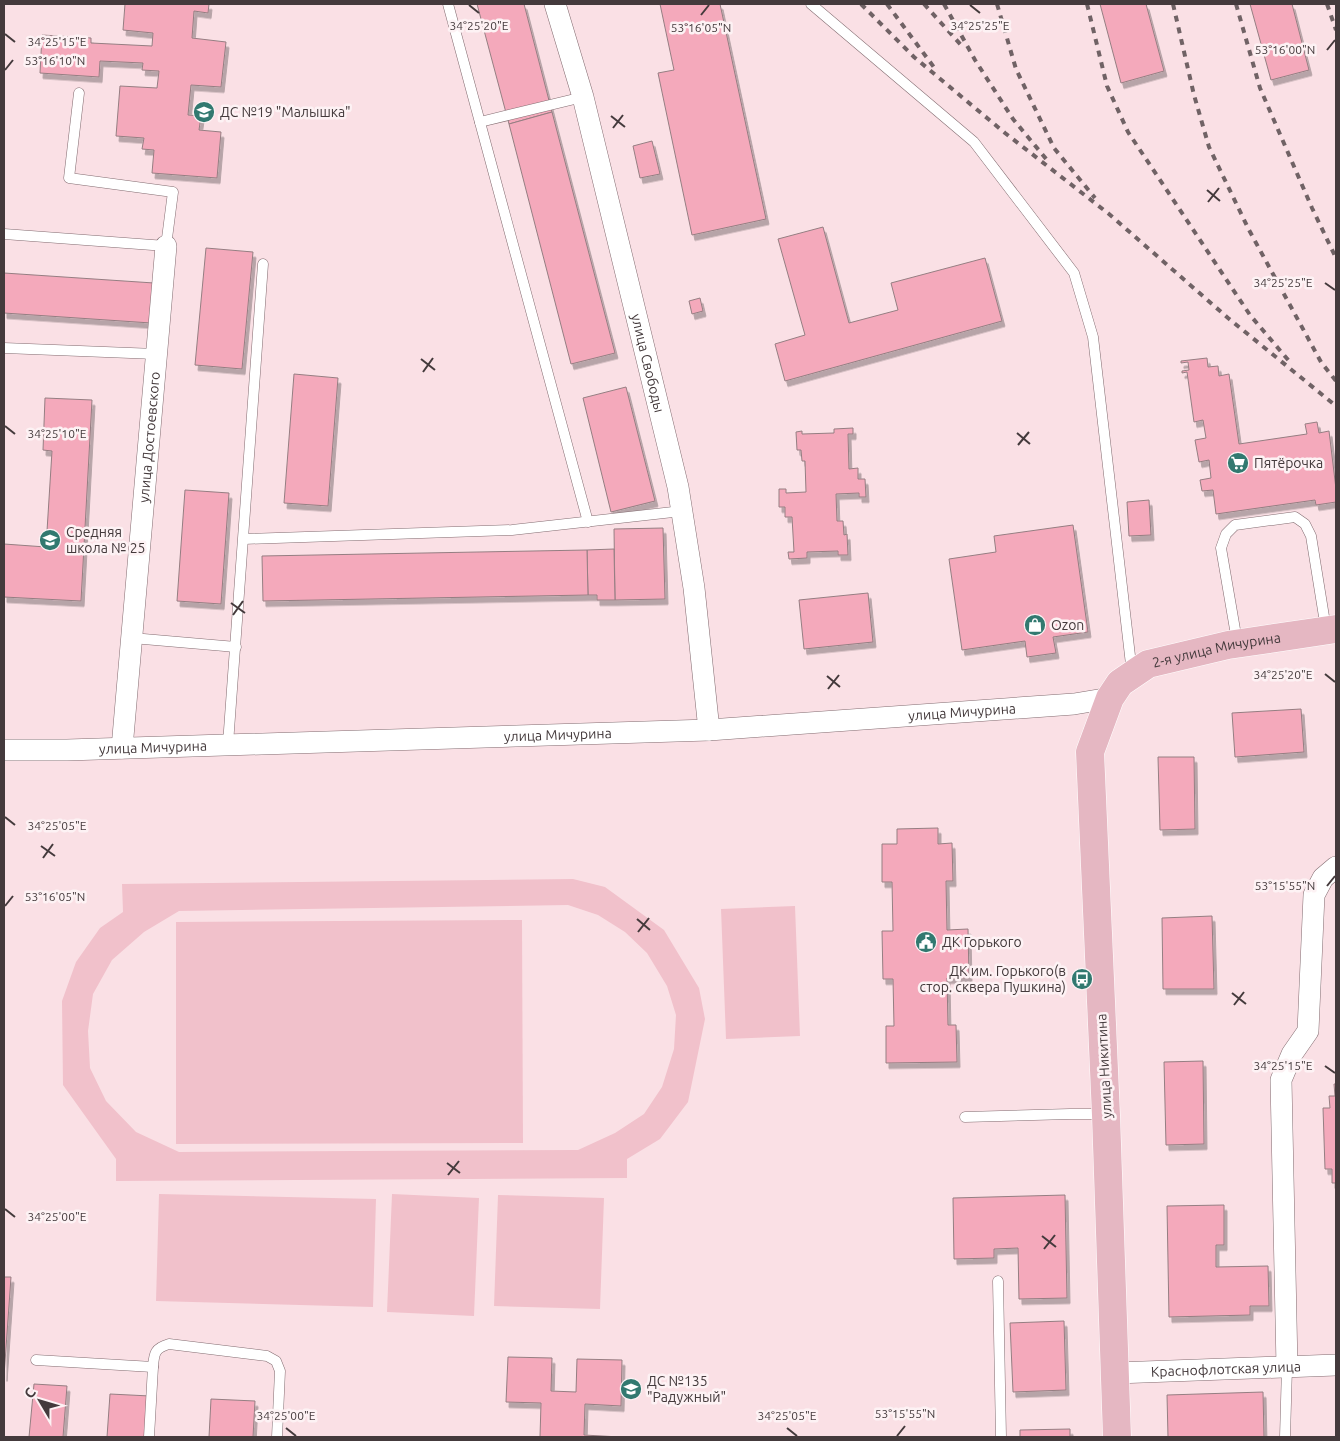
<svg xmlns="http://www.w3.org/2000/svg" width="1340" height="1441" font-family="Ubuntu,sans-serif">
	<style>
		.green { fill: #f1c1cb; fill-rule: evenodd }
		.building { fill: #f4a9bb; stroke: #957e82; filter: url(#shadow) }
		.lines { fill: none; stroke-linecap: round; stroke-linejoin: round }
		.service-casing { stroke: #836c71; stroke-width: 11 }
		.minor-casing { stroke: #836c71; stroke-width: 22 }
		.primary-casing { stroke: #fff; stroke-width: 29 }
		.service { stroke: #fff; stroke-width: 10 }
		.minor { stroke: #fff; stroke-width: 21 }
		.primary { stroke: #e5b7c2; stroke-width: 28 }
		.rail { stroke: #706265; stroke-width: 4; stroke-dasharray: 6 6; stroke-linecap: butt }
		.ticks { fill: none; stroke: #443a3c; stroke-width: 2 }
		.labels { text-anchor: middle; stroke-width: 5; stroke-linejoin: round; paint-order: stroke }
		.poi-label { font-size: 14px; fill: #443a3c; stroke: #fdf2f4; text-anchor: start }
		.street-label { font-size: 14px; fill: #443a3c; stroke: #fdf2f4 }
		.ticks-label { font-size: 12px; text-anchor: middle; fill: #443a3c; stroke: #fdf2f4; stroke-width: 5; stroke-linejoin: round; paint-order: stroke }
	</style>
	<defs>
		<filter id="shadow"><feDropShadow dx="3" dy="5.5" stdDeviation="0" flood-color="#0004"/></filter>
	</defs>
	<rect width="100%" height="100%" fill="#fae0e5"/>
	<g class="green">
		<path d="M573 879 605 887 664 930 699 988 705 1019 688 1102 660 1139 627 1159V1178L116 1181V1159L63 1085 62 1001 76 962 100 928 123 912 122 884ZM568 905 598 915 625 932 647 953 667 986 676 1015 674 1049 662 1087 644 1114 615 1133 578 1150 179 1152 136 1132 106 1101 90 1068 88 1031 93 994 112 960 144 932 179 911Z"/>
		<polygon points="795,906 800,1036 726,1039 721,909"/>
		<polygon points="522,920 523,1143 176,1144 176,922"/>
		<polygon points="159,1194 376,1199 373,1307 156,1301"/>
		<polygon points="392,1194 479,1198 474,1316 387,1312"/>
		<polygon points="498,1195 604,1198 600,1309 494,1306"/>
	</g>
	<g class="building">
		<polygon points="125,4 209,4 208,13 194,11 192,38 226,42 221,87 191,85 188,115 201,116 199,130 221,132 217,178 152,173 154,150 142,149 144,138 116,136 120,86 157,88 159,71 142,70 143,63 100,61 99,77 40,73 42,35 91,38 91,43 152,46 153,33 123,30"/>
		<polygon points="477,4 524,4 552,112 509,124"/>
		<polygon points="660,4 720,4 766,219 692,235 658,73 674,70"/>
		<polygon points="1100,4 1146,4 1164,71 1121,83"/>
		<polygon points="1250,4 1292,4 1309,70 1271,80"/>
		<polygon points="552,112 615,353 571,364 509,124"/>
		<polygon points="652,141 660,174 640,178 633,146"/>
		<polygon points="823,227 849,323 898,310 891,283 985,258 1002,321 785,381 775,344 805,335 778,239"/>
		<polygon points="206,248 253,252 242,369 195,365"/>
		<polygon points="4,273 154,283 151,323 4,313"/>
		<polygon points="700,298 703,311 692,314 689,301"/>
		<polygon points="1207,358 1208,367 1218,366 1219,376 1229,374 1239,444 1307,434 1305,424 1317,422 1319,433 1329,431 1336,489 1336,502 1316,505 1315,500 1216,514 1213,490 1202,491 1200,480 1211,478 1209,460 1199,462 1195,440 1206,438 1203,420 1194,422 1187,372 1182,373 1182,371 1189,370 1188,362 1181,363 1181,361"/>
		<polygon points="294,374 338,378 328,506 284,503"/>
		<polygon points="626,387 655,501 611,512 583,398"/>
		<polygon points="45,398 92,400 81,601 4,597 4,544 46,547 52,451 43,450"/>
		<polygon points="853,428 853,434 848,434 849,469 858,468 858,479 865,479 866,497 859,497 859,493 836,494 837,521 843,521 844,535 847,534 848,555 838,555 838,551 807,552 807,558 789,559 788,552 794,552 792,517 785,517 785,507 779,507 779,489 786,489 786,493 806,492 805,461 802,461 801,450 797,450 796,432 802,431 802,434 834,433 834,429"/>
		<polygon points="185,490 229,493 221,604 177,601"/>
		<polygon points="1149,500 1151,535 1129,536 1127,502"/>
		<polygon points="1073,525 1088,632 1053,637 1056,653 1027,657 1025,641 962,650 949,559 996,552 994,536"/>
		<polygon points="663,528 665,599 615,600 614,529"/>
		<polygon points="614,549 615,600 597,600 597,595 588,595 587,550"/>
		<polygon points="587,550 588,595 263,601 262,556"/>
		<polygon points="868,593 873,642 804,649 799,600"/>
		<polygon points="1301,709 1304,752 1235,757 1232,713"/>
		<polygon points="1158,757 1194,757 1195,829 1160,830"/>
		<polygon points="938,828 938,844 952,843 953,881 946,881 947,930 968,929 969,978 947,978 948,1025 956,1025 957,1062 886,1063 886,1026 894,1026 893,979 883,979 882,931 893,931 892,882 882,882 882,844 897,844 897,829"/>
		<polygon points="1212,916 1214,989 1163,989 1162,918"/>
		<polygon points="1203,1061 1204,1144 1166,1145 1164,1062"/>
		<polygon points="1334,1084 1336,1084 1336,1183 1332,1183 1332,1169 1325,1169 1323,1108 1330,1108 1329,1096 1335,1096"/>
		<polygon points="1065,1195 1067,1298 1019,1299 1018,1248 994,1249 994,1258 954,1259 953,1198"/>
		<polygon points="1224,1205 1224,1245 1216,1245 1216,1267 1268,1266 1269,1306 1250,1306 1250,1315 1169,1317 1167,1206"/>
		<polygon points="4,1277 11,1277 4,1376"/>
		<polygon points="1064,1321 1066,1390 1013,1392 1010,1323"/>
		<polygon points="508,1357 552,1358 551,1391 576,1392 577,1359 622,1360 621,1406 585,1404 584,1435 620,1437 540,1437 541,1403 506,1402"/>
		<polygon points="34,1384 67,1386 63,1437 29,1437"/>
		<polygon points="1263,1392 1264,1437 1168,1437 1167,1395"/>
		<polygon points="110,1394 150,1396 147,1437 107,1437"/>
		<polygon points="211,1399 255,1401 253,1437 209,1437"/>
		<polygon points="1070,1429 1070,1437 1020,1437 1020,1430"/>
	</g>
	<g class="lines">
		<g class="service-casing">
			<g id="service">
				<polyline points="448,4 588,522"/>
				<polyline points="811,4 974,142 1074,273 1093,337 1132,673"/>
				<polyline points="480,122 583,97"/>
				<polyline points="4,234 166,246 173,192 69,178 79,93"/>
				<polyline points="4,348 156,354"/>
				<polyline points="244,539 512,530 682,511"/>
				<polyline points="132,638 236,647"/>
				<polyline points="1237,641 1221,548 1226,534 1235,525 1295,517 1305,524 1311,536 1326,629"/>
				<polyline points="228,744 263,264"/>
				<polyline points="965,1117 1070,1114 1105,1114"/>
				<polyline points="998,1281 1001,1437"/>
				<path d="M36 1360 153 1367C154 1353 155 1348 169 1344L267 1356 276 1361 280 1371 277 1437"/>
				<polyline points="149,1437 153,1367"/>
				<polyline points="1285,1437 1287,1367"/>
			</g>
		</g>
		<g class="minor-casing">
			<g id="minor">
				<path id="s1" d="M555 4 583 97 678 487 694 588 709 730"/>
				<path id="s2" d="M122 748 166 246"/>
				<path id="s3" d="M4 750H67L709 730 1074 704 1110 698"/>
				<polyline points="1287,1367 1281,1080 1292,1054 1308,1031 1314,895 1323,878 1336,867"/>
				<path id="s4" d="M1116 1373 1336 1365"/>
			</g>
		</g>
		<g class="primary-casing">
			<g id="primary">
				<path id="s5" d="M1117 1437 1106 1115 1090 752 1110 698 1120 683 1148 664 1228 645 1336 629"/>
			</g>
		</g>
		<use href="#service" class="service"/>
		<use href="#minor" class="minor"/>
		<use href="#primary" class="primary"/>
		<g class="rail">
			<polyline points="861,4 914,57 1005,133 1109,214 1228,318 1336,406"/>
			<polyline points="887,4 936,70"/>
			<polyline points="924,4 961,45"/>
			<polyline points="944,4 975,60 1013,119 1047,160"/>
			<polyline points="997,4 1016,69 1054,148 1095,198"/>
			<polyline points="1087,4 1107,86 1128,132 1250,315 1289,361"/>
			<polyline points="1173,4 1194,95 1209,147 1249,230 1321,362 1336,381"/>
			<polyline points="1236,4 1260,88 1312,208 1336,258"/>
			<polyline points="1327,4 1336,30"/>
		</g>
	</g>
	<path class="ticks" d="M469 5 479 13M970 5 980 13M701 15 709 5M5 34 15 42M1327 50 1335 40M5 70 13 60M611 116 625 127M613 128 623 115M1207 190 1220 201M1208 202 1219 188M1325 283 1335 290M421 359 435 370M423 372 433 358M5 426 15 434M1017 433 1030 444M1018 445 1029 432M231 603 245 613M233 615 243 601M1325 674 1335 682M827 676 840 687M828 689 839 675M5 817 15 825M41 846 55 856M43 858 53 844M1327 886 1335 876M5 906 13 896M637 919 650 930M638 932 649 918M1232 993 1246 1004M1234 1005 1244 992M1325 1066 1335 1073M447 1163 460 1173M448 1175 459 1161M5 1209 15 1217M1042 1236 1056 1247M1044 1249 1055 1235M286 1428 296 1436M787 1428 797 1436M897 1436 905 1426"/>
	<defs>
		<g id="school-disc" transform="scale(1.125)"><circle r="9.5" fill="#327970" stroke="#fdf2f4"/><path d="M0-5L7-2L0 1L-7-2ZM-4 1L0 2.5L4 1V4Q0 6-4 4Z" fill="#fff"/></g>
		<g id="supermarket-disc" transform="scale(1.125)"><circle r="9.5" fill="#327970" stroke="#fdf2f4"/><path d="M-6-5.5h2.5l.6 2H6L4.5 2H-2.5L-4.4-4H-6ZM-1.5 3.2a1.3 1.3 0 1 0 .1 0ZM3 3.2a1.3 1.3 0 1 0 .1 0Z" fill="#fff"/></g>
		<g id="shop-disc" transform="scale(1.125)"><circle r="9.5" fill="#327970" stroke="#fdf2f4"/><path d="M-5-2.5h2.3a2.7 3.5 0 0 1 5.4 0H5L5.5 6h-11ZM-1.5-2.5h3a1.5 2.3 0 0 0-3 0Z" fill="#fff"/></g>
		<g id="civic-disc" transform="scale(1.125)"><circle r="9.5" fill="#327970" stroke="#fdf2f4"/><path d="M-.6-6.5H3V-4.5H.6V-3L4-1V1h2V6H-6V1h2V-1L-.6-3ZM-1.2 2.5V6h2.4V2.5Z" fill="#fff"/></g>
		<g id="bus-disc" transform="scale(1.125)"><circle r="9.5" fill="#327970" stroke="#fdf2f4"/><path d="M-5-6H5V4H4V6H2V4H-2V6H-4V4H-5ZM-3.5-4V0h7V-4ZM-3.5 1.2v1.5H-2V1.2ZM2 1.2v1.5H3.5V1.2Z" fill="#fff"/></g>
	</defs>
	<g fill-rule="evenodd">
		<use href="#school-disc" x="204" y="112"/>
		<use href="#supermarket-disc" x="1238" y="463"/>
		<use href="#school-disc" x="50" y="540"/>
		<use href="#shop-disc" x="1035" y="625"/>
		<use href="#civic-disc" x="926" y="942"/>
		<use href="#bus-disc" x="1082" y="979"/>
		<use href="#school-disc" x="631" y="1389"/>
	</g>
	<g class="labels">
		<g class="poi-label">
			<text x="220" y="117">ДС №19 "Малышка"</text>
			<text x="1254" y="468">Пятёрочка</text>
			<text x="66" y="537">Средняя<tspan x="66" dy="16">школа № 25</tspan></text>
			<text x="1051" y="630">Ozon</text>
			<text x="942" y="947">ДК Горького</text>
			<text x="1066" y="976" text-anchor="end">ДК им. Горького(в<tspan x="1066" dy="16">стор. сквера Пушкина)</tspan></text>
			<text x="647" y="1386">ДС №135<tspan x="647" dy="16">"Радужный"</tspan></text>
		</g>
		<g class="street-label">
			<text dy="5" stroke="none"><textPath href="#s1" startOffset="371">улица Свободы</textPath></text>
			<text dy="5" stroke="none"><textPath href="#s2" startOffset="312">улица Достоевского</textPath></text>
			<text dy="5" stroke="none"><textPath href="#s5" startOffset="865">2-я улица Мичурина</textPath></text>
			<text dy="5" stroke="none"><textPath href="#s3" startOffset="959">улица Мичурина</textPath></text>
			<text dy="5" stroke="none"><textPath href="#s3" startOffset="554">улица Мичурина</textPath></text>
			<text dy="5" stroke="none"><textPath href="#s3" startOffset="149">улица Мичурина</textPath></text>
			<text transform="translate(1104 1066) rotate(-93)" y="5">улица Никитина</text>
			<text dy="5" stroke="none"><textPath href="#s4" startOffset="110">Краснофлотская улица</textPath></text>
		</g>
	</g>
	<g class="ticks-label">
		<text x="479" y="30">34°25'20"E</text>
		<text x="980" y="30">34°25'25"E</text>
		<text x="701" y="32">53°16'05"N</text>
		<text x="57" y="46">34°25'15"E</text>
		<text x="1285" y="54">53°16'00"N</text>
		<text x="55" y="65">53°16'10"N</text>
		<text x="1283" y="287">34°25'25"E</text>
		<text x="57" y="438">34°25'10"E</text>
		<text x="1283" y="679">34°25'20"E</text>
		<text x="57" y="830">34°25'05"E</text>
		<text x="1285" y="890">53°15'55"N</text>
		<text x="55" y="901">53°16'05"N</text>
		<text x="1283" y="1070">34°25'15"E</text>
		<text x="57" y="1221">34°25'00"E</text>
		<text x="905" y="1418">53°15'55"N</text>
		<text x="286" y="1420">34°25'00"E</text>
		<text x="787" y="1420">34°25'05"E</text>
	</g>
	<rect width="1340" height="1441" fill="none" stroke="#443a3c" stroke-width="10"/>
	<g transform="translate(40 1401) rotate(308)" stroke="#fdf2f4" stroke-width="4" paint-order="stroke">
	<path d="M0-4L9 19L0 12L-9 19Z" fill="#443a3c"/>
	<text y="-8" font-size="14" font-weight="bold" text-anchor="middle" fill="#443a3c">С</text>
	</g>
</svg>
